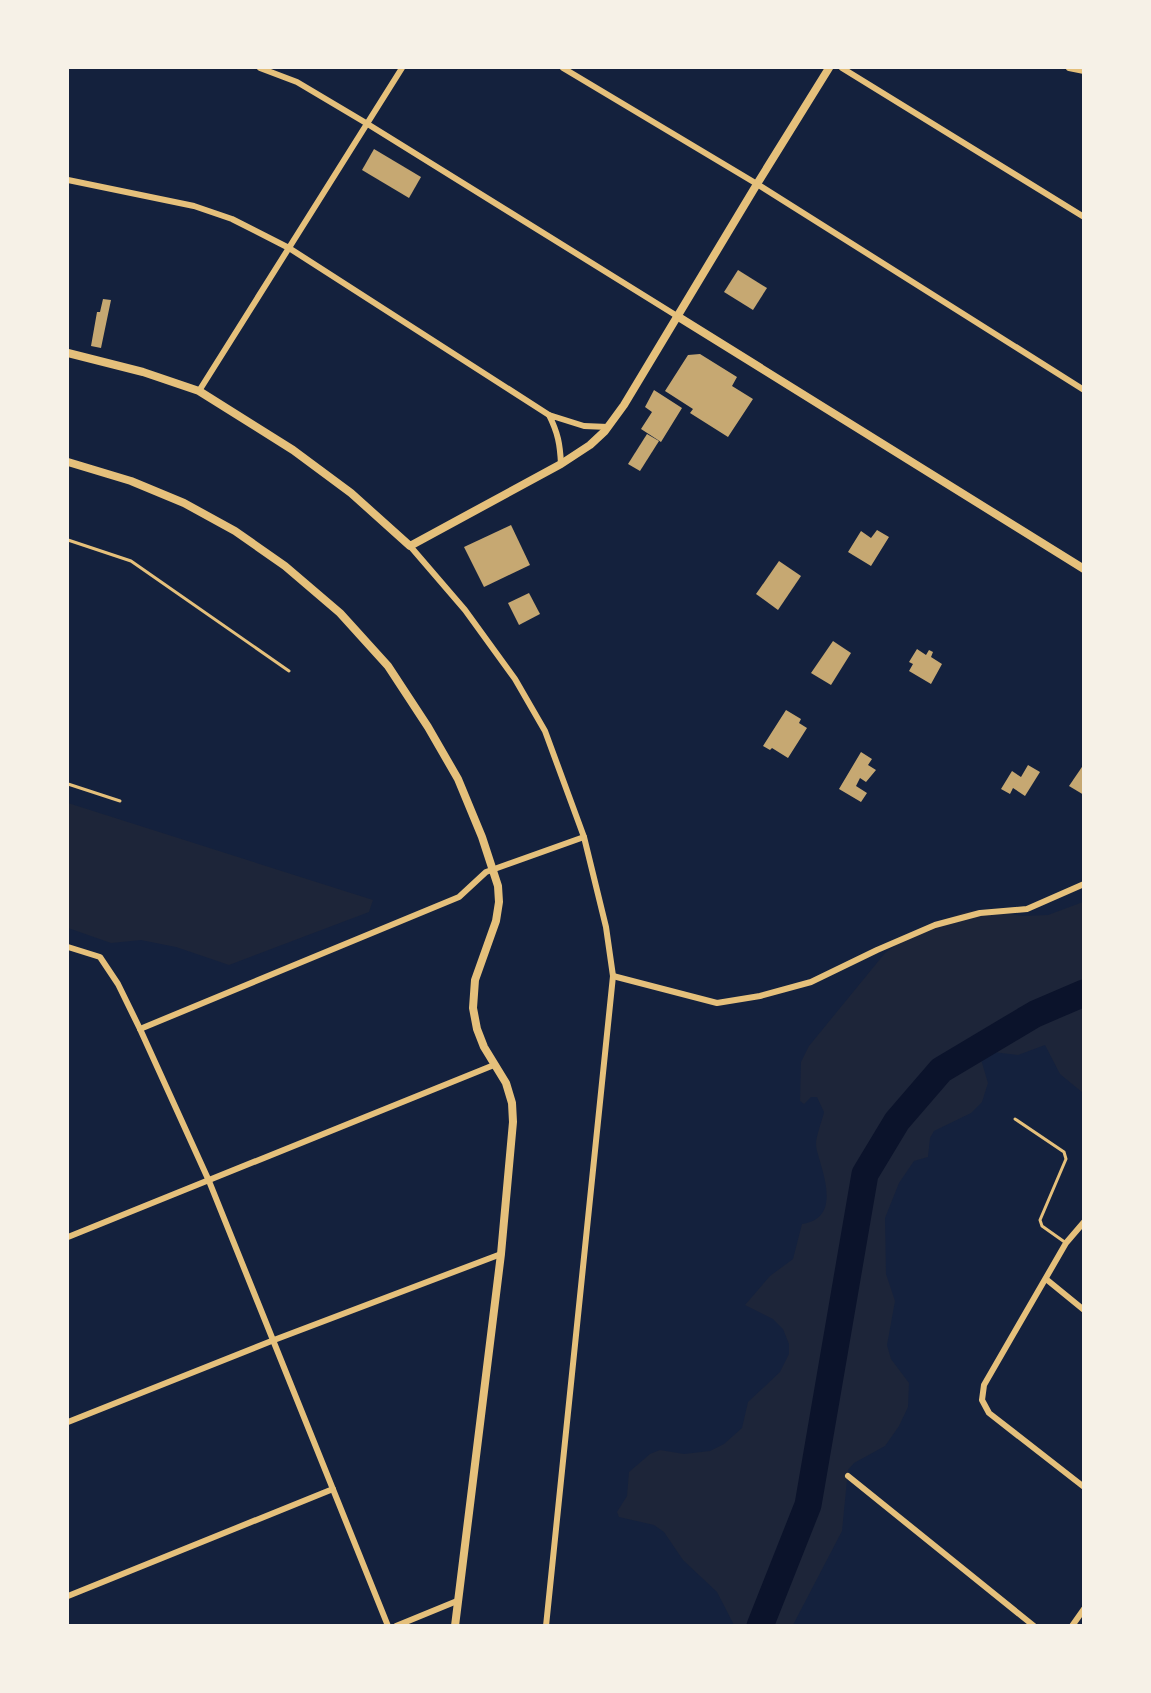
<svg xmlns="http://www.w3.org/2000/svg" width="1151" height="1693" font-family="'Open Sans',sans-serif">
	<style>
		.green { fill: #1d2539 }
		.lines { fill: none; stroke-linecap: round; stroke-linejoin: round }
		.river { stroke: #0b132b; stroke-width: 27 }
		.building { fill: #c6a872 }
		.service { stroke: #e5c07b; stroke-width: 3 }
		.minor { stroke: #e5c07b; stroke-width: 6 }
		.tertiary { stroke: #e5c07b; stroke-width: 8 }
	</style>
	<rect width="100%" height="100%" fill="#14213d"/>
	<g class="green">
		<polygon points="68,803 373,900 369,912 229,965 176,947 141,940 111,943 68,928"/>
		<path d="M1083 902V1093L1060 1074 1045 1045 1018 1055 985 1051 980 1056 988 1083 982 1102 971 1113 934 1131 930 1138 928 1157 914 1161 899 1183 885 1218 886 1274 895 1301 887 1345 891 1359 909 1383 908 1407 899 1426 885 1446 854 1463 848 1470 842 1531 793 1625H734L717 1592 683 1560 664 1532 654 1525 619 1517 617 1512 627 1496 629 1472 650 1454 660 1450 684 1454 710 1451 724 1444 742 1428 748 1402 780 1372 789 1354V1344L783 1329 773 1319 745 1305 770 1276 793 1259 802 1224C838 1219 826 1182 819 1158 818 1154 816 1149 816 1144 816 1136 822 1121 824 1112L817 1097H811L804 1104 800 1101 801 1062 809 1046 885 953 916 931 964 912 979 910 1023 916 1048 915Z"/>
	</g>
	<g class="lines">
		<polyline class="river" points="760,1626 808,1505 865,1174 897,1121 941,1070 1035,1014 1084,993"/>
	</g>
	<g class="building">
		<polygon points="374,149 421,177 409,198 362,170"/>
		<polygon points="738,270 767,288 753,310 724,292"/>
		<polygon points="103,299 111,300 101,348 91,346 97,312 100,312"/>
		<polygon points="700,354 737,377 732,386 753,399 728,437 690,413 693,409 665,391 688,355"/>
		<polygon points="654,390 682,408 661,442 641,429 652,412 645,407"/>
		<polygon points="647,434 659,441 640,471 628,464"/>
		<polygon points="511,525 530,565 484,587 464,547"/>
		<polygon points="877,530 889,537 871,566 848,552 861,531 871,538"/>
		<polygon points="779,561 801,576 778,610 756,594"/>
		<polygon points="529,593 540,614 519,625 508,603"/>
		<polygon points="833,641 851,653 831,685 811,673"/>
		<polygon points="917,649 926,655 929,650 933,652 931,657 942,664 931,684 909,671 913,664 909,662"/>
		<polygon points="786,710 801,719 799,723 807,728 788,758 772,748 770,750 763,746"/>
		<polygon points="861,752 872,759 868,765 876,770 866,782 860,778 856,786 867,793 861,802 839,789"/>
		<polygon points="1084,764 1084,795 1069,786"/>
		<polygon points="1028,765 1040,772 1025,796 1013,788 1010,794 1001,789 1012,771 1021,777"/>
	</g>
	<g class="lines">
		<g class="service">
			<polyline points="68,540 131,561 289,671"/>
			<polyline points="68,784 120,801"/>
			<polyline points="1015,1119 1064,1152 1066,1159 1040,1220 1042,1226 1066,1243"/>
		</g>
		<g class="minor">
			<polyline points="260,68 297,82 366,123 677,316"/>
			<polyline points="563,68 757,184 1084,390"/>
			<polyline points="842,68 1084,217"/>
			<polyline points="1069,68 1084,71"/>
			<polyline points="68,180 194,206 232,219 289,248 549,415"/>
			<polyline points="199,391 402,68"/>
			<path d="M561 464C560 444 558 433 549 415L584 426 608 427"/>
			<polyline points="410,546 465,610 515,679 545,731 584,837 606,927 613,976 546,1626"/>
			<polyline points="68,947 100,957 118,984 140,1029 209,1181 388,1626"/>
			<polyline points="613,976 717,1003 760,996 811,982 877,950 935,925 980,913 1027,909 1084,884"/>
			<polyline points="140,1029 459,897 486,872 584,837"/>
			<polyline points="1084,1222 1066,1243 984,1385 982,1400 989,1413 1084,1487"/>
			<polyline points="68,1237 494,1065"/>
			<polyline points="1046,1279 1084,1310"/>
			<polyline points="68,1422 274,1340 501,1254"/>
			<polyline points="848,1476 1034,1626"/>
			<polyline points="68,1596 333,1489"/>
			<polyline points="396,1626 457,1601"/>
			<polyline points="1072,1626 1084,1609"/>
		</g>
		<g class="tertiary">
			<polyline points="677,316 1084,569"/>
			<polyline points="68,353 143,372 199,391 293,450 351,493 410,546 561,464 590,445 605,431 624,405 757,184 829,68"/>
			<polyline points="68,462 131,481 184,503 235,531 285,566 340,613 388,666 428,727 458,779 482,837 498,886 499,902 496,921 475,980 473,1008 477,1029 484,1047 506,1083 512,1103 513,1122 501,1254 455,1626"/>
		</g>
	</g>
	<rect width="1151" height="1693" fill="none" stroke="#f6f1e7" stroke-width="138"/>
</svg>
